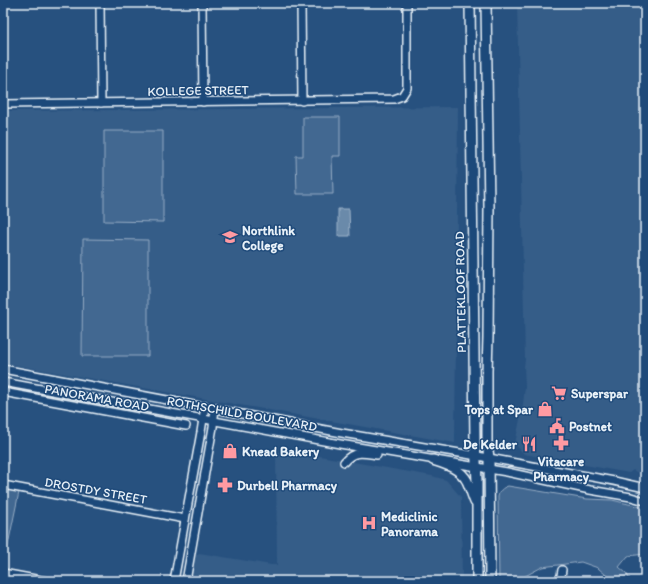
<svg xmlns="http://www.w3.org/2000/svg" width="648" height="584" font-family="Itim,sans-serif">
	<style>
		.built { fill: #355d88 }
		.green { fill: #436891; stroke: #96acc4 }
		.water { fill: #6b8aaa; stroke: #9db3c9 }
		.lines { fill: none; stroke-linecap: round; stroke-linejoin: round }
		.minor-casing { stroke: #e8f1f8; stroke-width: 10 }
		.major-casing { stroke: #e8f1f8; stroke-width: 12 }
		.minor { stroke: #1f4a7a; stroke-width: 7 }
		.major { stroke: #1f4a7a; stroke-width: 9 }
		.labels { text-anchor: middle; stroke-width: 3; stroke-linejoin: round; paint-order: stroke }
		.street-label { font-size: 13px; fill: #e8f1f8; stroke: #1f4a7a }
		.poi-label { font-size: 13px; font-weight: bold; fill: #e8f1f8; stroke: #1f4a7a; text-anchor: start }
	</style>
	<rect width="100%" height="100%" fill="#27517f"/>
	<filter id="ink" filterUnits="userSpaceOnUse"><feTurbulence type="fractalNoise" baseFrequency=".025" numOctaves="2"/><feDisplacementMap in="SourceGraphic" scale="8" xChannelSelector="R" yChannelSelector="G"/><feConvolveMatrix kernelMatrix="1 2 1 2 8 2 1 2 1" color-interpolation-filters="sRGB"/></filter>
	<g filter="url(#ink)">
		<g class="built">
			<polygon points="517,3 645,3 645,477 633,470 629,473 524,454 515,444 523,404 525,387 524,366 525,360"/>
			<polygon points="458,107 455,443 3,363 3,111"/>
			<polygon points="276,452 297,452 432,476 446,480 461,497 462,581 189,581 194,556 199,553 271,565 277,565"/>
		</g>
		<g class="green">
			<polygon points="303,117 340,117 340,156 332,156 333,194 297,194 296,156 303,156"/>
			<polygon points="104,131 163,131 163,222 104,221"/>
			<polygon points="83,239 148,240 148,356 82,356"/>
			<path d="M508 486 587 499 612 500 645 508V554L628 556 619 567 626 573 631 581H613L598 568 581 562 542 567 516 581H499L498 497C499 491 502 488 508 486Z"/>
			<polygon points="3,489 19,492 3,569"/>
		</g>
		<polygon class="water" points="338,209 349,209 350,236 338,236"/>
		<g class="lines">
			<g class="minor-casing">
				<g id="minor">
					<polyline points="100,3 101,103"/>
					<polyline points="202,3 203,102"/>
					<polyline points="301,3 302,101"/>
					<polyline points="3,104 394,99 402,96 407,88 407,3"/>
					<polyline points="3,369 342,433 489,458 614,481 645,488"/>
					<polyline points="3,382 340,444 507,472 590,490 631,497 645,501"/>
					<polyline points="3,392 186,426"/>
					<path d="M344 462C354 450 363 453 377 455"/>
					<polyline points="3,485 185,519"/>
					<polyline points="3,573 46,581"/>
					<polyline points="174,581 201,432 205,406"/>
					<polyline points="186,581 213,427 215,408"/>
					<polyline points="560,581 562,570"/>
				</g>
			</g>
			<g class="major-casing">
				<g id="major">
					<polyline points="470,3 475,441 477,481 477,581"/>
					<polyline points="486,3 489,208 488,337 487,371 487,442 489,458 490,581"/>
					<path d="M433 460C445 464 460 468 467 481 470 487 472 495 475 502"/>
				</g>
			</g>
			<use href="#minor" class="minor"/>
			<use href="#major" class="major"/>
		</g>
	</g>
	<defs>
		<g id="university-bare" transform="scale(1.2)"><path d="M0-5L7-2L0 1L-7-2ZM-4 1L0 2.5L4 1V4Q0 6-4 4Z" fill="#ff9aa2" stroke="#1f4a7a" stroke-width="2.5" paint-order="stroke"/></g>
		<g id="supermarket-bare" transform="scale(1.2)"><path d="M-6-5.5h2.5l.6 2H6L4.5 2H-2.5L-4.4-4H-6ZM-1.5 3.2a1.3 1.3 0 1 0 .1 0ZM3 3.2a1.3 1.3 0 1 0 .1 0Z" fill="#ff9aa2" stroke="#1f4a7a" stroke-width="2.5" paint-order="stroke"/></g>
		<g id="shop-bare" transform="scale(1.2)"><path d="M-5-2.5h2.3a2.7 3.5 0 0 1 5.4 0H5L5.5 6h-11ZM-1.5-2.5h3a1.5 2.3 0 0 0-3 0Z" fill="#ff9aa2" stroke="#1f4a7a" stroke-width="2.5" paint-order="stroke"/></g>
		<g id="civic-bare" transform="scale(1.2)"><path d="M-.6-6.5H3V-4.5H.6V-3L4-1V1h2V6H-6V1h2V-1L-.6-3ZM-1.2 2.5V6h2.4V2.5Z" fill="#ff9aa2" stroke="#1f4a7a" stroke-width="2.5" paint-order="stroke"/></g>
		<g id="pharmacy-bare" transform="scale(1.2)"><path d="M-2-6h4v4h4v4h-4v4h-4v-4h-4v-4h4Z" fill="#ff9aa2" stroke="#1f4a7a" stroke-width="2.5" paint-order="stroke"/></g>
		<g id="restaurant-bare" transform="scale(1.2)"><path d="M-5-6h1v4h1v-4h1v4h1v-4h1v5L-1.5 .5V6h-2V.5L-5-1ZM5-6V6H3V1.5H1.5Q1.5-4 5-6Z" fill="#ff9aa2" stroke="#1f4a7a" stroke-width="2.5" paint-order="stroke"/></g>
		<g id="hospital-bare" transform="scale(1.2)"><path d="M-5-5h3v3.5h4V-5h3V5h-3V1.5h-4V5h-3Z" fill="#ff9aa2" stroke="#1f4a7a" stroke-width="2.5" paint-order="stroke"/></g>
	</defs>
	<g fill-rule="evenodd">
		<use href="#university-bare" x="230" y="237"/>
		<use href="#supermarket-bare" x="559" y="393"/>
		<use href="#shop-bare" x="545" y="409"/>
		<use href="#civic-bare" x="557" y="426"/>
		<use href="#pharmacy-bare" x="561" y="443"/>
		<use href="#restaurant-bare" x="529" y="444"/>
		<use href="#shop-bare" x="230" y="451"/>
		<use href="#pharmacy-bare" x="225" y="485"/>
		<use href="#hospital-bare" x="369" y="523"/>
	</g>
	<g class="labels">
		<g class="street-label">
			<text transform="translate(198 90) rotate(-1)" y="5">KOLLEGE STREET</text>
			<text transform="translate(460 292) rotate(-91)" y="5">PLATTEKLOOF ROAD</text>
			<text transform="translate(97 397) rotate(10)" y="5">PANORAMA ROAD</text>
			<text transform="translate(242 413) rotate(10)" y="5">ROTHSCHILD BOULEVARD</text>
			<text transform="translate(96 490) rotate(10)" y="5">DROSTDY STREET</text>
		</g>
		<g class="poi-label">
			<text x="242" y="235">Northlink<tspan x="242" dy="15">College</tspan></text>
			<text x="571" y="398">Superspar</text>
			<text x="533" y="414" text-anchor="end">Tops at Spar</text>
			<text x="569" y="431">Postnet</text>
			<text x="517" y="449" text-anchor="end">De Kelder</text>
			<text x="242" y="456">Knead Bakery</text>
			<text x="561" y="466" text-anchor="middle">Vitacare<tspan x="561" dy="15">Pharmacy</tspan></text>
			<text x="237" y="490">Durbell Pharmacy</text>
			<text x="381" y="521">Mediclinic<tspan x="381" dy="15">Panorama</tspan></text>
		</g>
	</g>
	<rect width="648" height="584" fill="none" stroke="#1f4a7a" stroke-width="16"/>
	<rect x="8" y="8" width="632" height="568" fill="none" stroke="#e8f1f8" stroke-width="1.5" filter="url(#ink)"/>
</svg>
